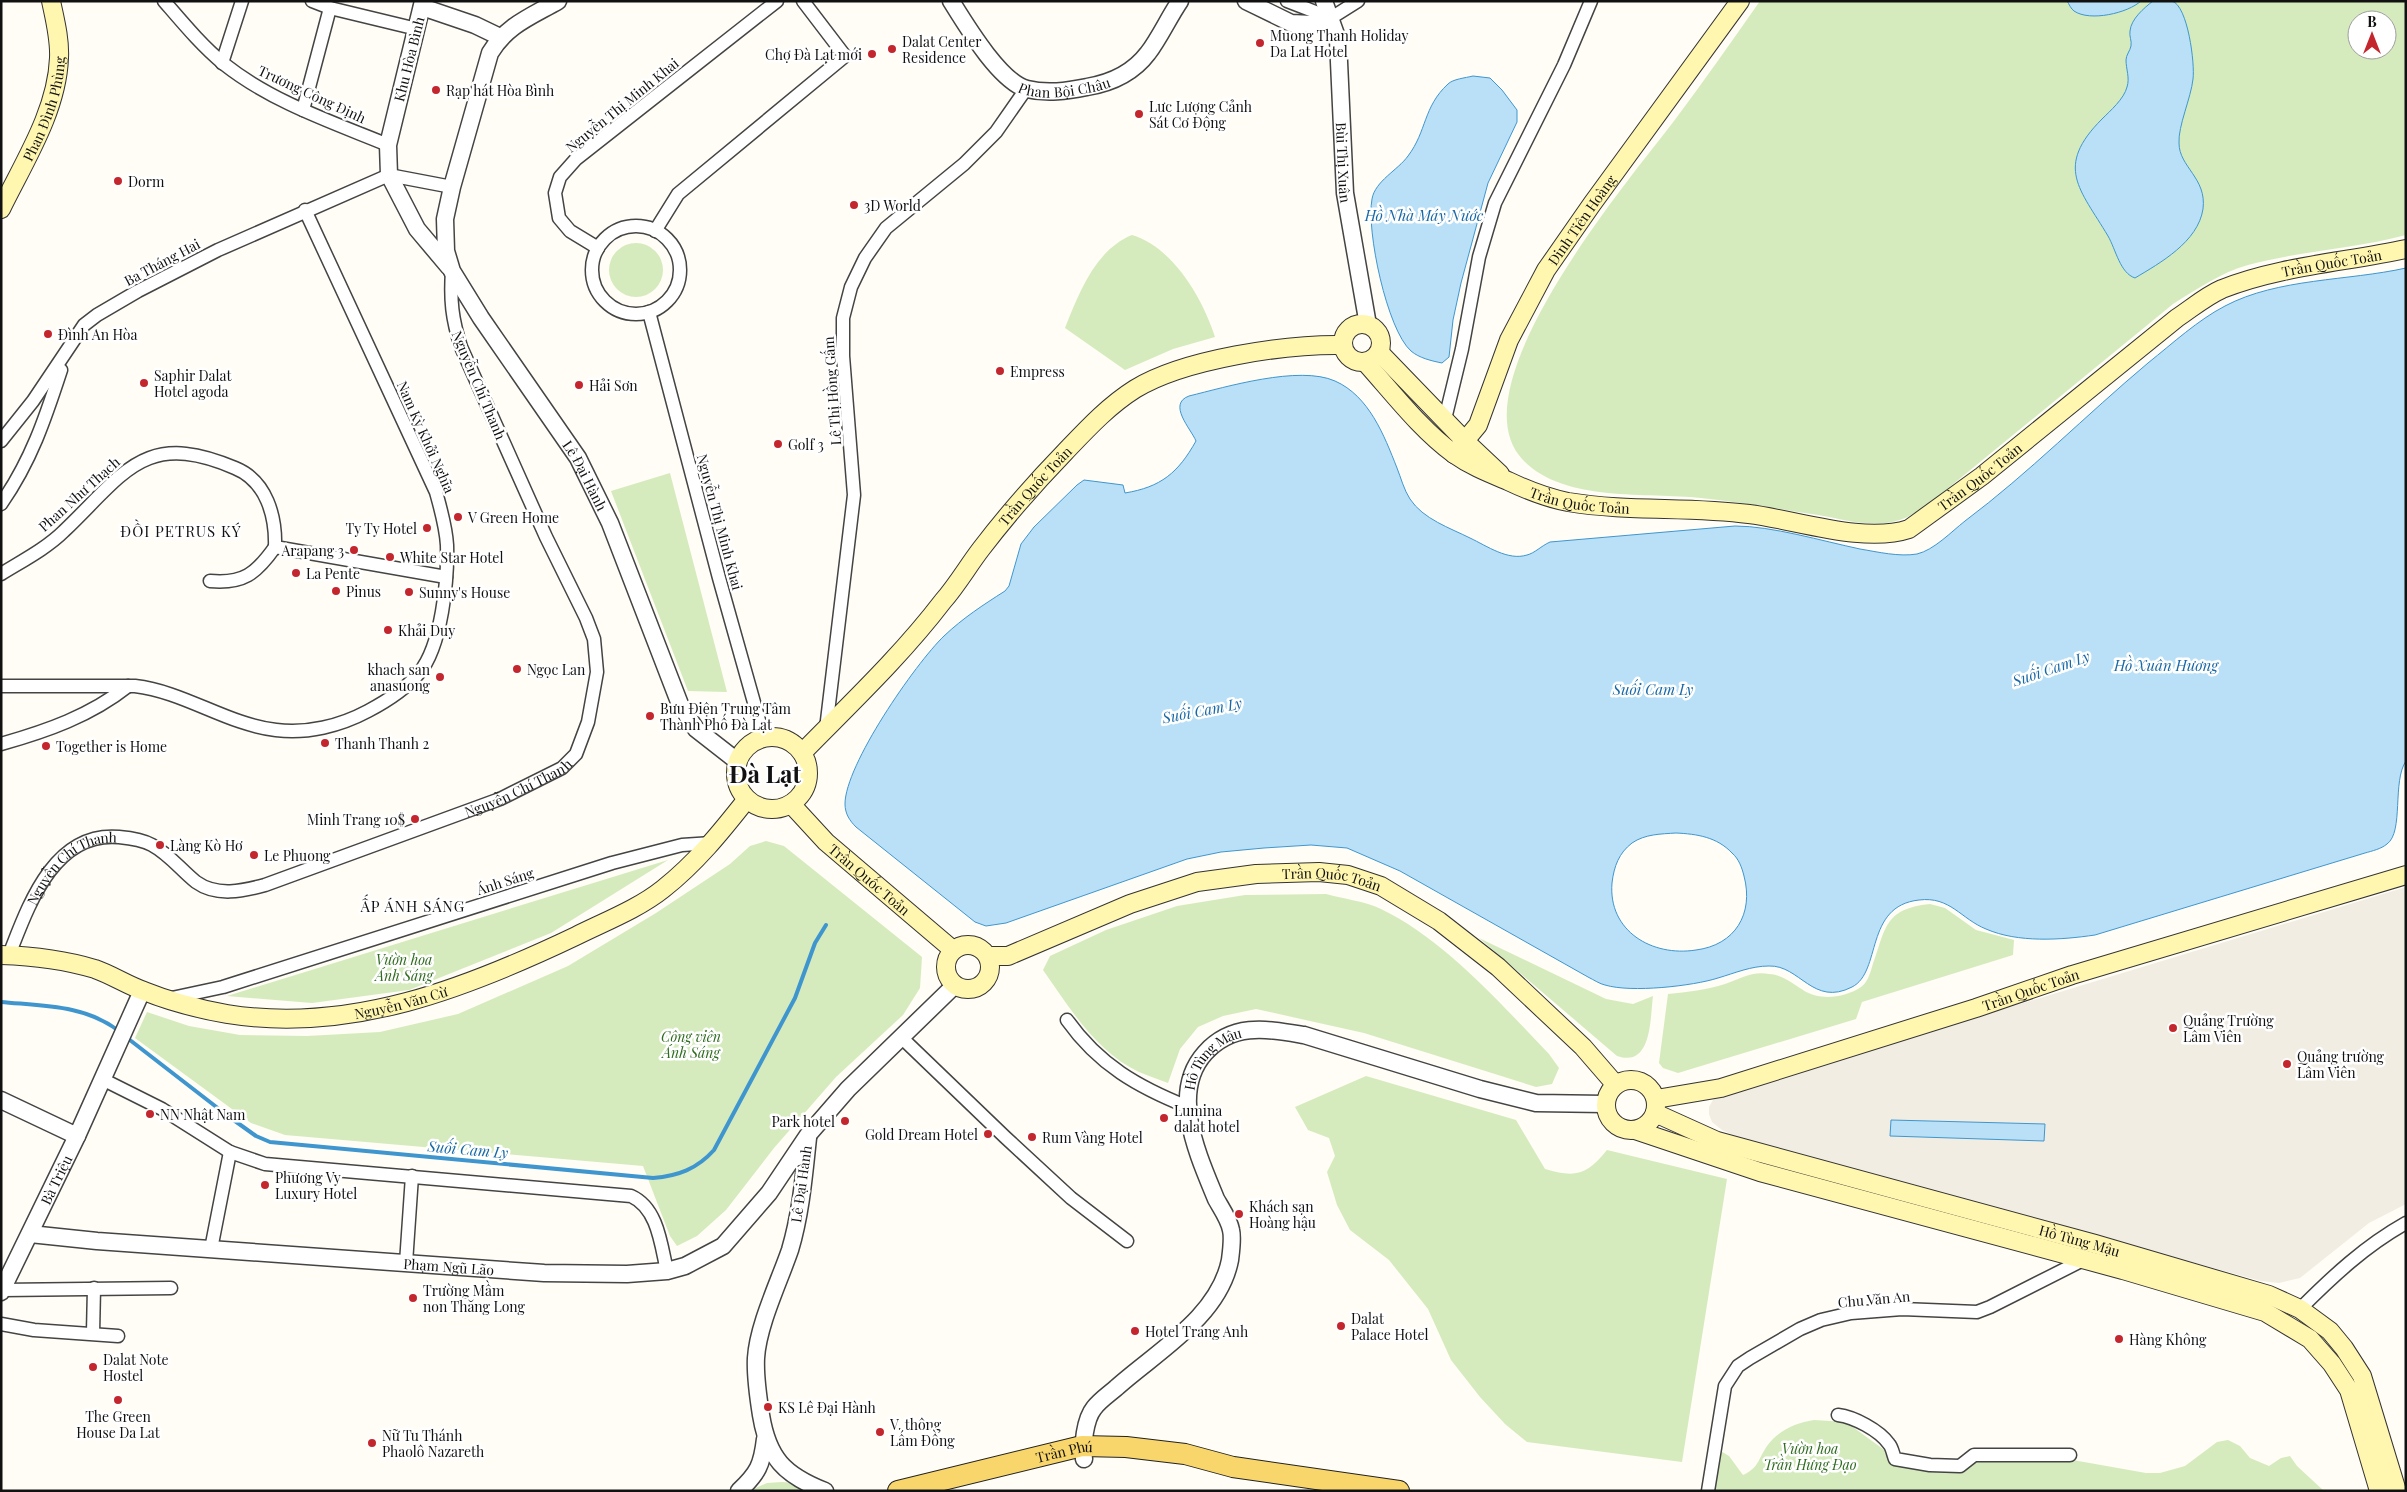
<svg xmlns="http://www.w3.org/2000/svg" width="2407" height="1492" font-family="'Playfair Display',serif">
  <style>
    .green { fill: #d5ebbd; fill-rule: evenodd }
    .plaza { fill: #f1ede2 }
    .water { fill: #b9e0f7; stroke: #3f96cf; fill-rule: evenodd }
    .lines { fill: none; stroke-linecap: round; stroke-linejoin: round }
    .stream { stroke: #3f96cf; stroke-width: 4 }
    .minor-casing { stroke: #444; stroke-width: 15 }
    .tertiary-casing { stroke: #444; stroke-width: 19 }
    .secondary-casing { stroke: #333; stroke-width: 20 }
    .primary-casing { stroke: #222; stroke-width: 22 }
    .minor { stroke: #fff; stroke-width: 12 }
    .tertiary { stroke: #fff; stroke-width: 16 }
    .secondary { stroke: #fff6b0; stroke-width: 18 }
    .primary { stroke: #f9d66b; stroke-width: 20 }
    .poi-dot { fill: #c4262e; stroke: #fff; stroke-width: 2 }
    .labels { text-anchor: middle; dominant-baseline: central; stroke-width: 5; stroke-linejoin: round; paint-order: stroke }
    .poi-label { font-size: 14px; fill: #111; stroke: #fff; text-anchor: start }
    .street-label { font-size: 14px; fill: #111; stroke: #fff }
    .park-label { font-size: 14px; font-style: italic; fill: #2f6b1f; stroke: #fff }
    .water-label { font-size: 15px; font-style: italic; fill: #1768a6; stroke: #fff }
    .neighbourhood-label { font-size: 15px; letter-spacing: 1px; fill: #111; stroke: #fff }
    .town-label { font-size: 24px; font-weight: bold; fill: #111; stroke: #fff }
  </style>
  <rect width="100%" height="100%" fill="#fffdf5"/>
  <!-- green -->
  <path class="green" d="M1760 1H2406V235C2354 249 2299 251 2248 265 2220 273 2197 289 2173 304L1941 494C1927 504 1913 517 1896 521 1871 528 1842 519 1818 515 1779 509 1740 502 1701 498 1647 492 1564 503 1523 460 1453 388 1629 180 1674 121 1704 81 1732 41 1760 1ZM2357 20H2387V50H2357Z
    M1132 235C1173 247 1203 299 1215 337L1173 349 1125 370 1065 328C1079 293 1095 250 1132 235Z
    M609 270a27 27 0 1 1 54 0a27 27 0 1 1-54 0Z
    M670 473 727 692 688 691 611 491Z
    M766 841 784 846 922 957 920 988 903 1015 836 1077 774 1148 726 1210 697 1236 677 1246 670 1236 643 1166 285 1135 251 1123 135 1038 147 1012 189 1026 240 1035 307 1036 380 1032 458 1014 568 966 656 913 730 864 750 846Z
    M668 860 551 933 409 990 312 1003 227 996Z
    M1326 894C1343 899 1365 901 1381 909 1445 940 1500 1003 1549 1054L1559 1068 1552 1084 1536 1087 1364 1033 1256 1009 1223 1016 1198 1027 1180 1049 1168 1083C1158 1079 1148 1076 1139 1072 1096 1052 1069 1007 1043 970L1050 956 1106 930 1177 906 1245 895Z
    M1930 904 1945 908 1976 930 2014 940 2013 955 1862 1002 1856 1019 1678 1073 1663 1068 1659 1063 1668 994C1687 992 1707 990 1725 984 1740 979 1752 971 1769 974 1783 975 1792 983 1803 990 1819 1001 1845 998 1861 987 1867 983 1870 974 1872 967 1886 929 1883 909 1930 904Z
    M1479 938 1606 999 1633 1004 1653 996C1650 1019 1652 1068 1617 1056Z
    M1366 1076 1516 1120 1545 1169C1576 1178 1587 1175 1607 1150L1727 1179 1682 1462 1527 1442 1505 1424 1480 1397 1451 1360 1428 1309 1389 1260 1350 1230 1337 1205 1327 1172 1335 1156 1329 1138 1308 1130 1295 1107Z
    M1814 1420 1846 1422 1883 1449 1903 1467 1952 1471 1975 1459H2067L2146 1473H2160L2185 1466 2217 1442 2228 1440 2240 1446 2250 1458 2269 1466 2281 1458 2290 1456 2297 1466 2324 1491H1712L1719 1450 1729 1456 1743 1475C1759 1468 1758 1459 1767 1446 1779 1430 1795 1423 1814 1420Z
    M782 1482 795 1483 807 1491H749L767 1483Z"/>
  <!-- plaza -->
  <path class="plaza" d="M2406 887V1204L2369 1223 2300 1278 2279 1283 2261 1281 1741 1139 1722 1130 1712 1122 1709 1114V1107L1713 1100 1720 1095Z"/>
  <!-- water -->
  <path class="water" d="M2067 1H2141C2128 13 2090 22 2074 11 2071 9 2069 4 2067 1Z
    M2153 1C2158 1 2166 0 2172 1 2188 6 2195 64 2193 79 2191 98 2178 126 2179 143 2179 167 2207 178 2203 209 2198 242 2160 263 2135 278 2120 273 2116 250 2108 236 2080 189 2054 167 2102 119 2110 111 2124 99 2127 87 2130 78 2126 69 2126 60 2126 55 2130 51 2131 46 2132 41 2129 36 2130 31 2131 19 2144 8 2153 1Z
    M1473 76 1490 78 1502 90 1517 110V122L1488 183 1461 283 1453 320 1449 357 1442 363C1432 361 1419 358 1411 351 1387 330 1366 230 1372 199 1375 181 1398 170 1408 156 1427 131 1423 107 1448 84 1453 79 1465 78 1473 76Z
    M2406 268V761C2392 781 2404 832 2387 844 2381 849 2372 851 2365 853L2095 935C2061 940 2018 943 1986 929 1961 919 1950 896 1919 900 1864 906 1882 972 1852 987 1813 1007 1800 965 1769 966 1751 966 1735 973 1718 978 1693 986 1631 993 1605 985 1600 984 1594 980 1588 977L1400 871 1347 848 1311 845 1264 848 1221 852 1187 859 1006 923 986 926 975 922 856 827C850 821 845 814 845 804 845 765 915 664 944 636 963 618 983 605 1005 591L1009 586 1021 544 1034 527 1077 485 1084 480 1123 485 1125 493C1161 487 1178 473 1196 441 1191 429 1167 404 1189 396 1226 387 1299 365 1335 381 1369 396 1384 435 1397 468 1401 478 1404 490 1410 499 1423 519 1450 528 1470 538 1487 546 1508 561 1527 555 1535 553 1541 546 1550 542L1735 526C1772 526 1822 541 1860 549 1878 552 1899 557 1917 554 1934 550 1951 532 1965 521 2029 473 2086 415 2148 363 2173 343 2198 320 2225 306 2278 278 2348 281 2406 268ZM1676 833C1697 834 1717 837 1732 853 1739 859 1742 868 1744 876 1754 914 1735 945 1696 950 1652 957 1608 931 1612 883 1614 866 1619 853 1632 843 1645 834 1661 834 1676 833Z
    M1891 1120 2045 1124 2044 1141 1890 1136Z"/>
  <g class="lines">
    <!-- stream -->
    <path class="stream" d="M1 1002C43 1006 85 1005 119 1031
      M126 1037 228 1116 256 1136 270 1142 653 1178C678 1176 697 1169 714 1150L795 998 815 943 826 925"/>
    <!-- minor casing -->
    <g class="minor-casing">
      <g id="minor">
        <path d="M164 1C183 23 202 46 224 64 272 102 332 122 388 145"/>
        <path d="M312 1 330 8 417 29"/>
        <path d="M1287 1 1331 18 1358 1"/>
        <path d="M222 63 242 1"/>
        <path d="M303 110 330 8"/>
        <circle cx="636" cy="270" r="44"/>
        <path d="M655 231 678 194 845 56 803 1"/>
        <path d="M598 248 570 231 559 218 555 193 560 177 576 159 777 1"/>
        <path d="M649 312 719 578 764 738"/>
        <path d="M1445 419 1462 349 1479 257 1495 203 1564 65 1591 1"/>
        <path d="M1 441 33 401 84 325 97 315 138 291 218 250 389 175 452 187"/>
        <path d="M1 504C31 461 45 419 61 370"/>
        <path d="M1 574C22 561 47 548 64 531 124 474 144 429 235 468 267 481 276 517 275 547L446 577"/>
        <path d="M210 581C243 584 256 574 275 547"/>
        <path d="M1 686H135C185 692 226 724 276 730 307 734 340 726 368 711 385 702 406 689 419 673 442 646 448 579 447 545 446 527 441 510 436 492L305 210"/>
        <path d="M826 729 854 495 843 356V318L851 287 865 258 886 228 964 164 996 132 1026 89"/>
        <path d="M1 744C47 731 90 716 128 686"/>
        <path id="s1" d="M9 955C28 907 53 831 119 837 130 838 143 840 152 845 169 854 181 870 196 882 217 897 243 891 265 885L500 799 562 768 576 754 588 722 597 672 594 639 586 618 546 537 461 347C452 319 450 300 452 271"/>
        <path d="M167 999 223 987 612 863 682 845 712 843"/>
        <path d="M1067 1020C1099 1065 1138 1087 1188 1107"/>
        <path d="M902 1038 1005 1137 1071 1198 1127 1241"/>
        <path d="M102 1079 162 1109 230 1152 265 1164 631 1196C658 1208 661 1245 667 1271"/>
        <path d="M211 1249 230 1152"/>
        <path d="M406 1263 412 1176"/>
        <path d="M2 1290 171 1288"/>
        <path d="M2300 1309C2333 1276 2365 1246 2406 1223"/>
        <path d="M1 1324 34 1330 118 1336"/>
        <path d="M93 1333 94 1288"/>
        <path d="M1838 1415C1854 1417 1879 1430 1889 1444 1892 1447 1893 1454 1895 1459L1930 1465 1960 1466 1974 1455H2070"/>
        <path d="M1708 1491 1725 1386 1738 1366 1750 1358 1800 1329 1821 1320 1851 1313 1902 1309 1977 1312 1990 1307 2083 1260"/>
      </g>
    </g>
    <!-- tertiary casing -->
    <g class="tertiary-casing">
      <g id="tertiary">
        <path d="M423 1 388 145 389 175 417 229 449 267"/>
        <path id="s2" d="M558 1C530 17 507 25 490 53L452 187 445 219 446 251 452 271 481 318 578 458 610 523 681 707 696 729 737 761"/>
        <path id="s3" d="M951 1C966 25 1000 82 1027 89 1047 94 1067 91 1087 87 1111 83 1133 73 1148 53 1159 39 1169 17 1180 1"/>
        <path d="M1246 1 1291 23 1312 24 1331 18"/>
        <path id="s4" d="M1324 1 1338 40 1345 193 1368 325"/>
        <path d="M422 7 475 25 500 37"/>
        <path d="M1 1100 77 1136"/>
        <path d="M808 1138C804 1175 801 1213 790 1250 779 1282 758 1325 756 1358 755 1377 758 1396 761 1415 768 1458 784 1475 825 1491"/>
        <path id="s5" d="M30 1234 97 1241 544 1273 627 1274 667 1271 685 1266 723 1246 769 1193 808 1135 848 1089 955 985"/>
        <path id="s6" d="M1 1292 77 1136 142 991"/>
        <path id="s7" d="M1084 1459C1082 1446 1085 1419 1094 1408 1099 1401 1109 1394 1116 1388 1156 1352 1219 1317 1230 1260 1231 1252 1233 1238 1231 1230 1229 1219 1221 1208 1216 1199 1198 1155 1169 1093 1205 1053 1233 1022 1267 1029 1304 1035L1480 1089 1536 1103 1605 1104"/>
        <path d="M739 1491C758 1473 762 1465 765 1439"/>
      </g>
    </g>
    <!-- secondary casing -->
    <g class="secondary-casing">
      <g id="secondary">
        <path id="s8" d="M1 209C24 162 57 111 59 58 60 39 55 20 51 1"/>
        <circle cx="1362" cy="343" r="19"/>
        <path d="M1379 352 1466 442 1500 474"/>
        <path id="s9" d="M1365 362C1393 393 1420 429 1454 454 1471 466 1489 473 1508 481 1527 490 1547 498 1568 502 1628 512 1689 506 1749 514 1797 520 1864 544 1909 529L1982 476 2177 318C2192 308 2206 296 2222 289 2280 266 2346 262 2406 249"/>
        <path id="s10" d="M1454 454 1478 425 1509 340 1546 270 1592 204 1740 1"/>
        <circle cx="772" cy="773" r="36"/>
        <path id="s11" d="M802 753C850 704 901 656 943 601 957 585 968 566 981 549 1007 515 1035 483 1065 452 1086 430 1108 406 1135 389 1184 359 1286 344 1343 345"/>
        <path id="s12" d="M791 804 826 842 953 950"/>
        <circle cx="968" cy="967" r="22"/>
        <path id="s13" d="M1 955C32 956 65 960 95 969 112 975 127 985 144 991 171 1002 199 1009 227 1014 350 1034 467 988 576 936 604 922 638 909 663 889 696 863 721 832 747 799"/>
        <path id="s14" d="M988 956H1008L1130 904 1197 882 1256 874 1319 872 1348 875 1381 886 1439 921 1498 967 1583 1047 1615 1084"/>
        <circle cx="1631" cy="1105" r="25"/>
        <path id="s15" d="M1656 1099 1721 1088 1976 1008 2072 975 2406 875"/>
        <path id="s16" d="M1655 1113 1717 1141 2095 1244 2269 1295 2300 1309 2330 1331 2344 1348 2362 1376 2397 1491"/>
        <path d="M1635 1130 1760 1172 2123 1270 2265 1312 2310 1339 2332 1364 2349 1390 2379 1491"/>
      </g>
    </g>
    <!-- primary casing -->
    <g class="primary-casing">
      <g id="primary">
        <path id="s17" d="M898 1491 1082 1446 1126 1447 1185 1454 1233 1467 1399 1491"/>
      </g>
    </g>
    <!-- minor -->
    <use href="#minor" class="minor"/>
    <!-- tertiary -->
    <use href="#tertiary" class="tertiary"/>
    <!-- secondary -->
    <use href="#secondary" class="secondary"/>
    <!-- primary -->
    <use href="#primary" class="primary"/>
  </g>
  <!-- markers -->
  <g class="poi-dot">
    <circle cx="1260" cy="43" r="5"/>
    <circle cx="892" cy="49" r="5"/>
    <circle cx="872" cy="54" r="5"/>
    <circle cx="436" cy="90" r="5"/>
    <circle cx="1139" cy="114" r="5"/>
    <circle cx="118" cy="181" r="5"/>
    <circle cx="854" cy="205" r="5"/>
    <circle cx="48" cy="334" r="5"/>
    <circle cx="1000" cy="371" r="5"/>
    <circle cx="144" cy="383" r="5"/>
    <circle cx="579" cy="385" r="5"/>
    <circle cx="778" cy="444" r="5"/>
    <circle cx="458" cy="517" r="5"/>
    <circle cx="427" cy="528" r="5"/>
    <circle cx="354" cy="550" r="5"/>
    <circle cx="390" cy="557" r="5"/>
    <circle cx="296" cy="573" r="5"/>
    <circle cx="336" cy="591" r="5"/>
    <circle cx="409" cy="592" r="5"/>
    <circle cx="388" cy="630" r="5"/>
    <circle cx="517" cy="669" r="5"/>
    <circle cx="440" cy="677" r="5"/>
    <circle cx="650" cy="716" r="5"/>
    <circle cx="325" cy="743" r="5"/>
    <circle cx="46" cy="746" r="5"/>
    <circle cx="415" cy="819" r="5"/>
    <circle cx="160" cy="845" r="5"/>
    <circle cx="254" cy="855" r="5"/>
    <circle cx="2173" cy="1028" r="5"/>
    <circle cx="2287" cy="1064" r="5"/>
    <circle cx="150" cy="1114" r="5"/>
    <circle cx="1164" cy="1118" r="5"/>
    <circle cx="845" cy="1121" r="5"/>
    <circle cx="988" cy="1134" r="5"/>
    <circle cx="1032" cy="1137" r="5"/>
    <circle cx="265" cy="1185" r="5"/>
    <circle cx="1239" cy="1214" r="5"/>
    <circle cx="413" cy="1298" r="5"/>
    <circle cx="1341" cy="1326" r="5"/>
    <circle cx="1135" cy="1331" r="5"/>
    <circle cx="2119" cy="1339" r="5"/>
    <circle cx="93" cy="1367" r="5"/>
    <circle cx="118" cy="1400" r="5"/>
    <circle cx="768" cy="1407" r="5"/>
    <circle cx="880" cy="1432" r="5"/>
    <circle cx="372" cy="1443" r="5"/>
  </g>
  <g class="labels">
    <!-- poi labels -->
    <g class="poi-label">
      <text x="1270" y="35">Muong Thanh Holiday<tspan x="1270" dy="16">Da Lat Hotel</tspan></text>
      <text x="902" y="41">Dalat Center<tspan x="902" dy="16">Residence</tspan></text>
      <text x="862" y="54" text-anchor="end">Chợ Đà Lạt mới</text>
      <text x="446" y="90">Rạp hát Hòa Bình</text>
      <text x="1149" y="106">Lực Lượng Cảnh<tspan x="1149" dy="16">Sát Cơ Động</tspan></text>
      <text x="128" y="181">Dorm</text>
      <text x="864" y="205">3D World</text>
      <text x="58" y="334">Đình An Hòa</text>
      <text x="1010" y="371">Empress</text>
      <text x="154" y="375">Saphir Dalat<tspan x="154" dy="16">Hotel agoda</tspan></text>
      <text x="589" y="385">Hải Sơn</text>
      <text x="788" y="444">Golf 3</text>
      <text x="468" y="517">V Green Home</text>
      <text x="417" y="528" text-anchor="end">Ty Ty Hotel</text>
      <text x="344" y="550" text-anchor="end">Arapang 3</text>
      <text x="400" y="557">White Star Hotel</text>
      <text x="306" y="573">La Pente</text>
      <text x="346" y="591">Pinus</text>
      <text x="419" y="592">Sunny's House</text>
      <text x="398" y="630">Khải Duy</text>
      <text x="430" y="669" text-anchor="end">khach san<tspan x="430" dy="16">anasuong</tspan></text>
      <text x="527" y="669">Ngọc Lan</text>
      <text x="660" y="708">Bưu Điện Trung Tâm<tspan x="660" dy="16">Thành Phố Đà Lạt</tspan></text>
      <text x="335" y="743">Thanh Thanh 2</text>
      <text x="56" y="746">Together is Home</text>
      <text x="405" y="819" text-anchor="end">Minh Trang 10$</text>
      <text x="170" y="845">Làng Kò Hơ</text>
      <text x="264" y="855">Le Phuong</text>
      <text x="2183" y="1020">Quảng Trường<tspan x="2183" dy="16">Lâm Viên</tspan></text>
      <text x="2297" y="1056">Quảng trường<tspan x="2297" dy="16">Lâm Viên</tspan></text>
      <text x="1174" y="1110">Lumina<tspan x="1174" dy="16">dalat hotel</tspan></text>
      <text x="160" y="1114">NN Nhật Nam</text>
      <text x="835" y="1121" text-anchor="end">Park hotel</text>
      <text x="978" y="1134" text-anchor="end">Gold Dream Hotel</text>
      <text x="1042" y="1137">Rum Vàng Hotel</text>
      <text x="275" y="1177">Phương Vy<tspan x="275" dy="16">Luxury Hotel</tspan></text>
      <text x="1249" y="1206">Khách sạn<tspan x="1249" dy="16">Hoàng hậu</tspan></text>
      <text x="423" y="1290">Trường Mầm<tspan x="423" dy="16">non Thăng Long</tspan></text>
      <text x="1351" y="1318">Dalat<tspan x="1351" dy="16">Palace Hotel</tspan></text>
      <text x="1145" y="1331">Hotel Trang Anh</text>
      <text x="2129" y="1339">Hàng Không</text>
      <text x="103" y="1359">Dalat Note<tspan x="103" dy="16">Hostel</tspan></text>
      <text x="778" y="1407">KS Lê Đại Hành</text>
      <text x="118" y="1416" text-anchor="middle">The Green<tspan x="118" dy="16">House Da Lat</tspan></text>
      <text x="890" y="1424">V. thông<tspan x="890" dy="16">Lấm Đồng</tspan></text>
      <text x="382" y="1435">Nữ Tu Thánh<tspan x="382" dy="16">Phaolô Nazareth</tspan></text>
    </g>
    <!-- street labels -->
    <g class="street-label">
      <text transform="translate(409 59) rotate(-76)">Khu Hòa Bình</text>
      <text stroke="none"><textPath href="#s3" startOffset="156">Phan Bội Châu</textPath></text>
      <text transform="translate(312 94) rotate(25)">Trương Công Định</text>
      <text transform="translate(622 105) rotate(-39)">Nguyễn Thị Minh Khai</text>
      <text stroke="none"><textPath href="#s8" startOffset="110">Phan Đình Phùng</textPath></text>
      <text stroke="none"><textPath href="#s4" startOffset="164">Bùi Thị Xuân</textPath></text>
      <text stroke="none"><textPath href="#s10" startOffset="269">Đinh Tiên Hoàng</textPath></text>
      <text transform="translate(162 262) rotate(-28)">Ba Tháng Hai</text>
      <text stroke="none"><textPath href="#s9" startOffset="1104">Trần Quốc Toản</textPath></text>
      <text transform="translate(479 385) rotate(67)">Nguyễn Chí Thanh</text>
      <text transform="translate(832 391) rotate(-94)">Lê Thị Hồng Gấm</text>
      <text transform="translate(426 437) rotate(66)">Nam Kỳ Khởi Nghĩa</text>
      <text stroke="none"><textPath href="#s2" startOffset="556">Lê Đại Hành</textPath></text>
      <text stroke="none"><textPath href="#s9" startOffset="684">Trần Quốc Toản</textPath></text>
      <text stroke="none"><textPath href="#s11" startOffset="355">Trần Quốc Toản</textPath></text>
      <text transform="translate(79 494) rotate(-42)">Phan Như Thạch</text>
      <text stroke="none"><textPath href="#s9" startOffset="264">Trần Quốc Toản</textPath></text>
      <text transform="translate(720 522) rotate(75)">Nguyễn Thị Minh Khai</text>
      <text stroke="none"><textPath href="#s1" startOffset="609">Nguyễn Chí Thanh</textPath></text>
      <text stroke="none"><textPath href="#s1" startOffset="114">Nguyễn Chí Thanh</textPath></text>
      <text stroke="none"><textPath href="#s12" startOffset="109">Trần Quốc Toản</textPath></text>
      <text transform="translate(505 881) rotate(-18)">Ánh Sáng</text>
      <text stroke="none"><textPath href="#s14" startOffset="359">Trần Quốc Toản</textPath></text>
      <text stroke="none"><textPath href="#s15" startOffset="391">Trần Quốc Toản</textPath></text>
      <text stroke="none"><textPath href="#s13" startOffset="411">Nguyễn Văn Cừ</textPath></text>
      <text stroke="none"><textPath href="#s7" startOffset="478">Hồ Tùng Mậu</textPath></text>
      <text stroke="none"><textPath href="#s6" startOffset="125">Bà Triệu</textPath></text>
      <text transform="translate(801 1184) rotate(-82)">Lê Đại Hành</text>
      <text stroke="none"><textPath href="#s16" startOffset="444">Hồ Tùng Mậu</textPath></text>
      <text stroke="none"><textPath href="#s5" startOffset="420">Phạm Ngũ Lão</textPath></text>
      <text transform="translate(1874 1299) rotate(-5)">Chu Văn An</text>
      <text stroke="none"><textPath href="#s17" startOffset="171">Trần Phú</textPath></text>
    </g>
    <!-- park labels -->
    <g class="park-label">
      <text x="404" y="959">Vườn hoa<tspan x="404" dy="16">Ánh Sáng</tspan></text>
      <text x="691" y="1036">Công viên<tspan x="691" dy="16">Ánh Sáng</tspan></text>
      <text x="1810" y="1448">Vườn hoa<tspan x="1810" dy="16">Trần Hưng Đạo</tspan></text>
    </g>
    <!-- water labels -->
    <g class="water-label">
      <text x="1424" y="215">Hồ Nhà Máy Nước</text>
      <text x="2166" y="665">Hồ Xuân Hương</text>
      <text transform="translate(2051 668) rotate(-19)">Suối Cam Ly</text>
      <text x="1653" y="689">Suối Cam Ly</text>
      <text transform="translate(1202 710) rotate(-11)">Suối Cam Ly</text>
      <text transform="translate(468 1149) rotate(5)">Suối Cam Ly</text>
    </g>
    <!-- neighbourhood labels -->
    <g class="neighbourhood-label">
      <text x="181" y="531">ĐỒI PETRUS KÝ</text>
      <text x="413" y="906">ẤP ÁNH SÁNG</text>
    </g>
    <!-- town labels -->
    <g class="town-label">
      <text x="765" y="773">Đà Lạt</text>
    </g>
  </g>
  <!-- border -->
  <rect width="2407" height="1492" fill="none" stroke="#111111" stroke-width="5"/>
  <!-- north arrow -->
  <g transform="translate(2372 35)"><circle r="24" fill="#ffffff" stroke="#a0a0a0"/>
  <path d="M0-4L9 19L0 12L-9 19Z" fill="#c4262e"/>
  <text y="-8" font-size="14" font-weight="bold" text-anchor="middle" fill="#111111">B</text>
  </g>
</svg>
